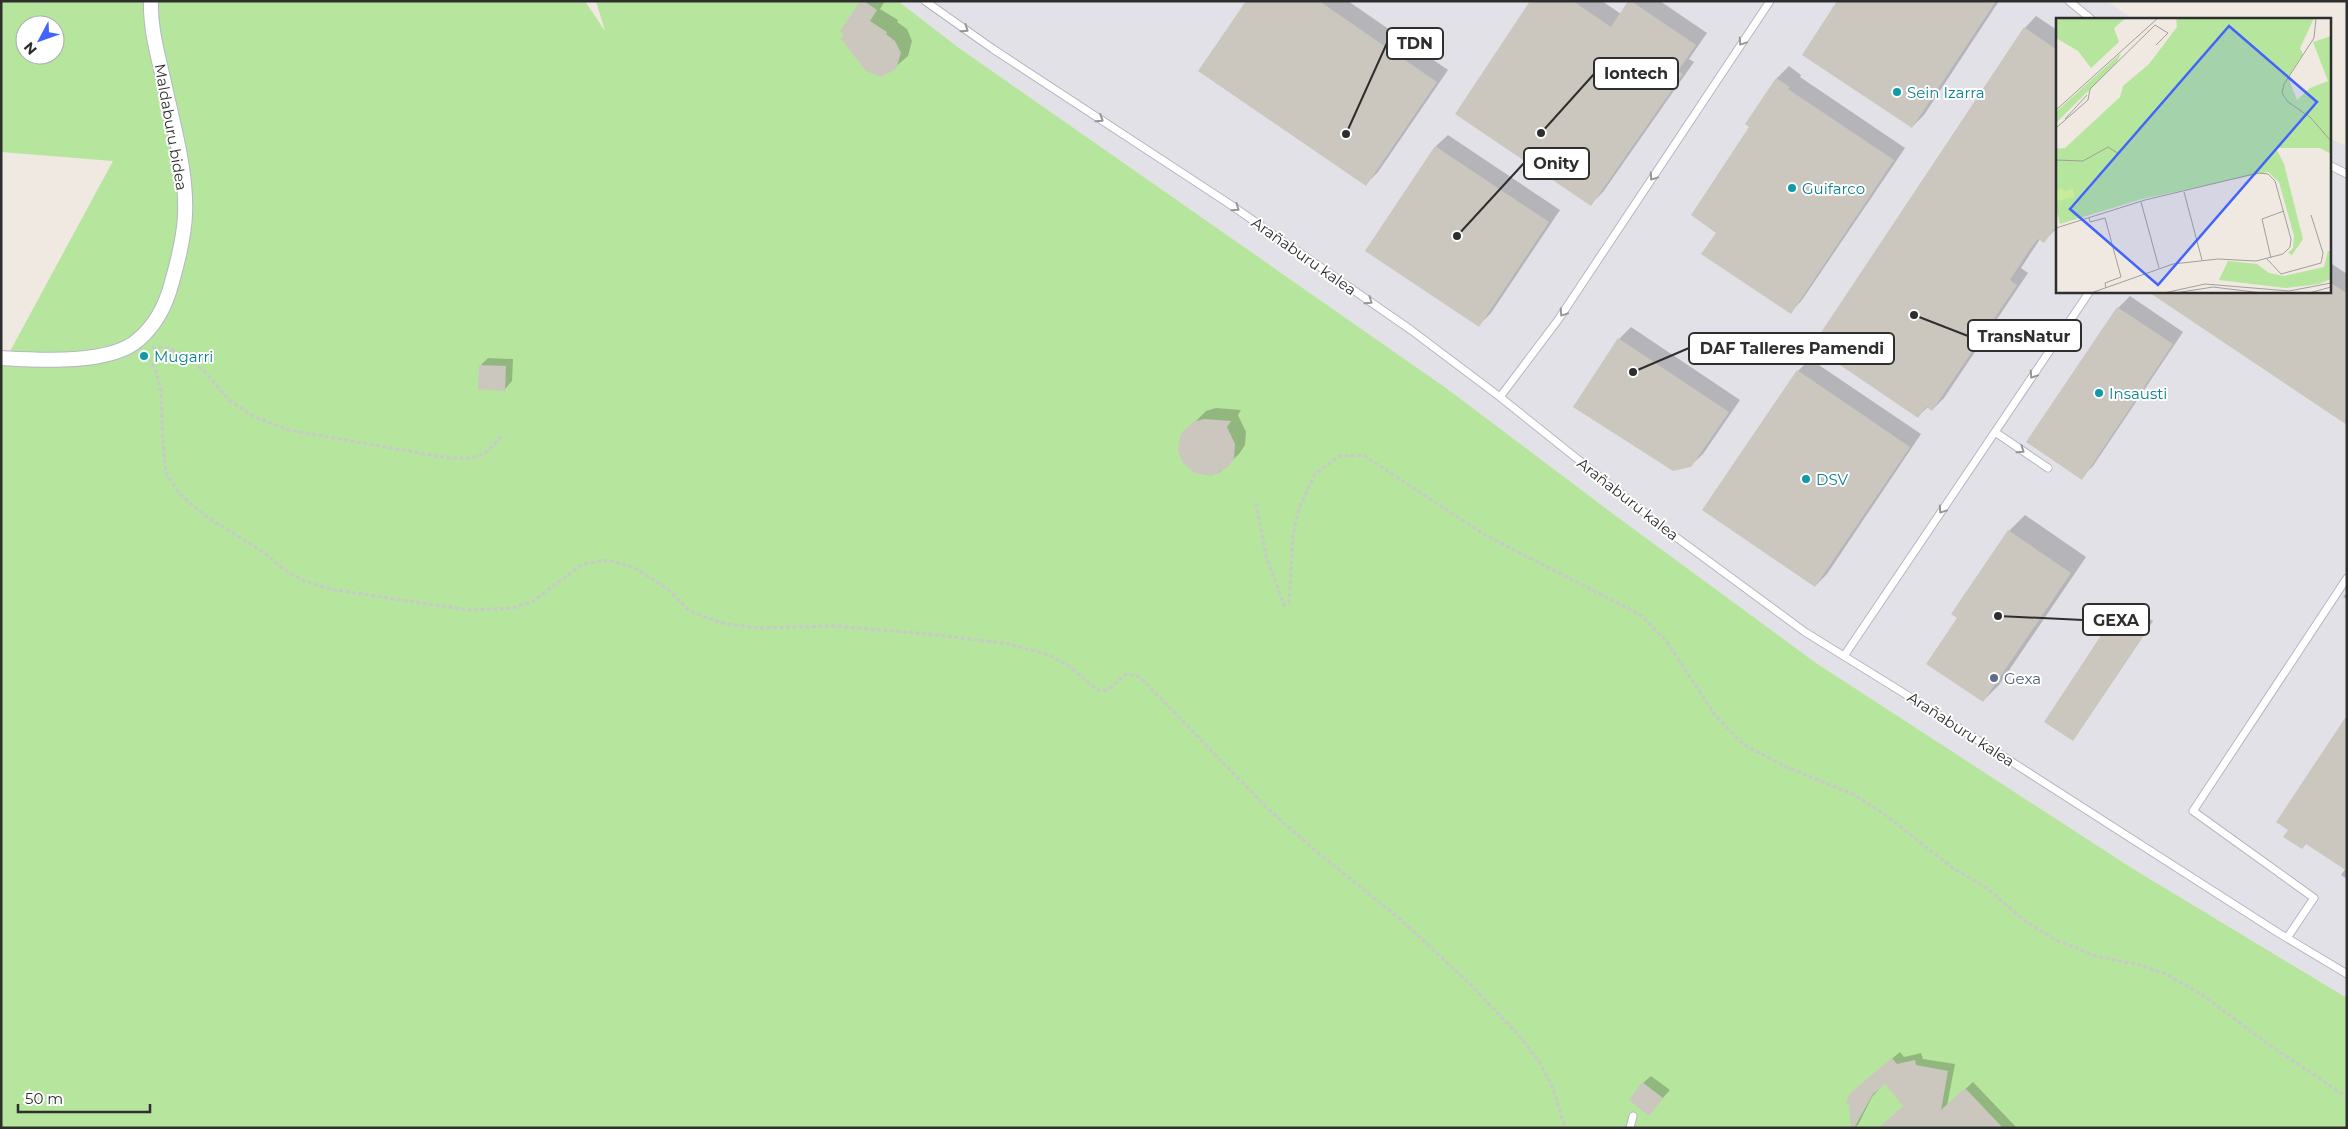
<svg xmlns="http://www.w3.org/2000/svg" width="2348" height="1129" font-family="Montserrat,sans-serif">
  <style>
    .industrial { fill: #e3e1e8 }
    .green { fill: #b6e59e; fill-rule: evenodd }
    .shadow { fill: #0003 }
    .building { fill: #cbc7bf }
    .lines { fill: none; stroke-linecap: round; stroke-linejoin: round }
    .service-casing { stroke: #b4b7c1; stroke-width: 9 }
    .minor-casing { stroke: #b4b7c1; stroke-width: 16 }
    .path { stroke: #c9c9c9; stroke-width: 3; stroke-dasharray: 4 2.5; stroke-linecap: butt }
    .service { stroke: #fff; stroke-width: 7 }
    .minor { stroke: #fff; stroke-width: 14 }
    .oneway { stroke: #969696 }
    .culture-dot { fill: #0f9aa8; stroke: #fff; stroke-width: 2 }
    .service-dot { fill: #5c6f8a; stroke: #fff; stroke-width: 2 }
    .labels { text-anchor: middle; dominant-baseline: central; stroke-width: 4; stroke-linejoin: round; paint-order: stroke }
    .culture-label { font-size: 15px; fill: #0d838f; stroke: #fff; text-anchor: start }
    .street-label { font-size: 15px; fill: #2e2e2e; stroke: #fff }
    .service-label { font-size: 15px; fill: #4e5e75; stroke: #fff; text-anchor: start }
    .inset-road { fill: none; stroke: #a29e99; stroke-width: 1 }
    .view { fill: #4264fb; fill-opacity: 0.15; stroke: #4264fb; stroke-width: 2.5 }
    .inset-edge { fill: none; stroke: #2e2e2e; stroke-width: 2.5 }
    .leader { fill: none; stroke: #2e2e2e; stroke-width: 2 }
    .callout-dot { fill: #2e2e2e; stroke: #fff; stroke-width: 2 }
    .callout { fill: #fff; stroke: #2e2e2e; stroke-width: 2 }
    .callout-label { font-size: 16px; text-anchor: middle; font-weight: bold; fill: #2e2e2e }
  </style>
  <rect width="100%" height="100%" fill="#efe9e1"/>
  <!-- industrial -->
  <path class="industrial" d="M898 1H2107L2133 19H2057V291H2329V138L2347 146V998L2130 867 1816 663 1616 516 1446 388 959 48Z"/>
  <!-- green -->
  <path class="green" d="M1 1H585L605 31 596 1H898L959 48 1446 388 1616 516 1816 663 2130 867 2347 998V1128H1V368L113 161 1 152ZM25 25H55V55H25Z"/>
  <!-- shadow -->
  <path class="shadow" d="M862 1H885L880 9 898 20 897 22 907 29 912 41 908 56 888 73Z
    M1248 1H1348L1448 70 1378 172 1366 184Z
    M1532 1H1602L1621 14 1629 1H1660L1707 33 1689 59 1694 62 1603 192 1591 204Z
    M1839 1H1999L1924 115 1912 127Z
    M2036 16 2057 30V228L2044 241 2040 239 2021 268 2028 273 1944 398 1932 410 1928 407 1918 416 2025 28Z
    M1789 66 1801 75 1800 77 1905 148 1802 300 1791 312 1718 232 1751 127 1746 124 1777 78Z
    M1448 135 1560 210 1491 313 1479 325 1436 146Z
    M2329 262 2347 274V423L2329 291Z
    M2130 296 2183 332 2093 466 2081 478 2118 308Z
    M1631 327 1740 400 1703 454 1690 466 1575 406 1619 339Z
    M488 358 513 359 512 381 505 389 480 366Z
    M1810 359 1921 434 1827 574 1815 586 1704 510 1798 371Z
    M1216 408 1241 410 1238 415 1246 432 1245 445 1239 454 1220 472 1212 475 1194 423 1206 411Z
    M2025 515 2086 557 1999 685 1983 701 1959 618 2009 531Z
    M2347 592V599L2343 597Z
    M2126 603 2153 621 2076 736 2122 606Z
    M2347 718V879L2341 875 2346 868 2307 843 2302 848 2290 829Z
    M1900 1052 1904 1057 1921 1053 1923 1059 1955 1064 1947 1106 1973 1082 2017 1128H1892L1904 1105 1885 1082 1872 1097 1858 1125 1852 1128 1858 1087Z
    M1651 1076 1670 1090 1649 1114 1643 1083Z"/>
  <!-- building -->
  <path class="building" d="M860 1H864L877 10 870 21 887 32 886 34 895 41 901 53 896 69 881 77 866 71 841 39 844 34 840 31Z
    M1246 1H1319L1437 82 1366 186 1198 71Z
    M1530 1H1573L1611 27 1628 1H1631L1696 45 1678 71 1683 74 1591 206 1455 114Z
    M1837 1H1996L1912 128 1802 55Z
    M2024 27 2057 50V225L2044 243 2038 239 2030 249 2010 280 2017 285 1932 411 1926 407 1918 418 1812 346Z
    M1776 78 1790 87 1788 89 1894 160 1791 314 1701 254 1716 233 1691 215 1749 127 1745 124Z
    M1435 146 1549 222 1479 327 1365 251Z
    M2329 282 2347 293V425L2147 291H2329Z
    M2117 307 2173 344 2082 480 2026 442Z
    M1618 338 1729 412 1691 467 1673 471 1573 407Z
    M479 365 506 366 505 391 478 389Z
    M1797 370 1910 447 1815 587 1702 510Z
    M1204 419 1231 421 1227 427 1235 444 1234 458 1228 467 1212 476 1194 473 1182 462 1178 451 1180 436 1184 430 1193 422Z
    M2008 530 2071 573 1983 702 1926 664 1957 618 1951 614Z
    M2121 605 2151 625 2073 741 2044 722Z
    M2347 715V871L2306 844 2302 849 2283 837 2288 830 2276 822Z
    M1892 1058 1897 1064 1915 1060 1916 1065 1948 1071 1941 1110 1965 1088 2003 1128H1878L1903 1106 1885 1084 1873 1094 1854 1128H1851L1849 1105 1846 1103 1850 1093Z
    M1642 1082 1663 1098 1649 1116 1629 1100Z"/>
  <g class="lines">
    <!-- service casing -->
    <g class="service-casing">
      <path id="service" d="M925 1 993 49 1228 203 1411 330 1500 397 1665 529 1805 632 1931 710 2277 932 2347 974
        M2069 1 2091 19
        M2329 165 2347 174
        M1500 397 1558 320 1770 1
        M1995 432 2048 468
        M1844 656 2090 291
        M2287 938 2314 898 2193 811 2347 578
        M1630 1128 1633 1116"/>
    </g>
    <!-- minor casing -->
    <g class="minor-casing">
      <path id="minor" d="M1 358C37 360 110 365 138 340 156 325 166 305 172 282 178 261 184 237 185 215 187 173 174 128 165 87 159 59 150 30 151 1"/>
    </g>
    <!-- path -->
    <path class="path" d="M152 348 164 347 185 355 205 372 229 400 253 416 288 430 448 458C475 459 483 459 501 436
      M144 353 155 369 161 390 163 443 166 473 179 493 204 515 263 552 285 570 302 580 329 589 469 610 514 608 533 601 583 564 608 560 635 568 666 588 690 611 721 623 759 628 833 626 929 634 1009 644 1049 655 1069 666 1097 690H1108L1126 674 1140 677 1267 808 1316 851 1400 919 1470 984 1522 1039 1540 1063 1554 1091 1565 1128
      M1256 503 1266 556 1284 605 1289 602 1293 535 1299 508 1315 474 1339 456 1363 455 1485 535 1641 615 1667 642 1715 715 1743 744 1784 766 1853 794 1884 814 1953 868 1987 888 2025 921 2056 940 2096 956 2136 964 2166 974 2204 996 2268 1044 2347 1097"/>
    <!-- service -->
    <use href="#service" class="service"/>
    <!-- minor -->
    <use href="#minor" class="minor"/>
  </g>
  <!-- one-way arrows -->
  <defs><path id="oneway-chevron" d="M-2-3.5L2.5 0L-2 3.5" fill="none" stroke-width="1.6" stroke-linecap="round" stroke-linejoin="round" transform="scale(1.25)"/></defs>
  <g class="oneway">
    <use href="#oneway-chevron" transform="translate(965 29) rotate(35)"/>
    <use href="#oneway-chevron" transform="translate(1742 42) rotate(124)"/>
    <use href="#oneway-chevron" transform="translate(1100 119) rotate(33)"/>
    <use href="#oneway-chevron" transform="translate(1653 177) rotate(124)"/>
    <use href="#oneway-chevron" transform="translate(1236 208) rotate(35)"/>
    <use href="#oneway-chevron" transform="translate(1369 301) rotate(35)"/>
    <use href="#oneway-chevron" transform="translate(1563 313) rotate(124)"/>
    <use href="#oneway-chevron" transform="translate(2033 375) rotate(124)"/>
    <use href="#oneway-chevron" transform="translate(2021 450) rotate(34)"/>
    <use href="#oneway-chevron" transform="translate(1942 510) rotate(124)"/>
  </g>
  <!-- markers -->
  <g class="culture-dot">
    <circle cx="1897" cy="92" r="5"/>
    <circle cx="1792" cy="188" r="5"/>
    <circle cx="144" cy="356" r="5"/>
    <circle cx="2099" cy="393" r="5"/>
    <circle cx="1806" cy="479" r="5"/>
  </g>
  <circle class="service-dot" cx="1994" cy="678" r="5"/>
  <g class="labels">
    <!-- culture labels -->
    <g class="culture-label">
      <text x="1907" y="92">Sein Izarra</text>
      <text x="1802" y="188">Guifarco</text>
      <text x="154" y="356">Mugarri</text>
      <text x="2109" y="393">Insausti</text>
      <text x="1816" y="479">DSV</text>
    </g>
    <!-- street labels -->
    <g class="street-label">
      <text transform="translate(171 127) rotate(80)">Maldaburu bidea</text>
      <text transform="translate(1304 256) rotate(35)">Arañaburu kalea</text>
      <text transform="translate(1628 499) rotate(38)">Arañaburu kalea</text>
      <text transform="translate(1961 729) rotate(33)">Arañaburu kalea</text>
    </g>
    <!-- service labels -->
    <g class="service-label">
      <text x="2004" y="678">Gexa</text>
    </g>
  </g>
  <!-- overview -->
  <g transform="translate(2056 18)">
    <rect width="275" height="275" fill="#efe9e1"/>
    <path d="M0 0H70L58 10 63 24 35 50 22 33 0 20ZM120 0H258L244 30 247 36 232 59 241 82 254 70 272 63 257 24 275 18V136L264 130H220L228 146 247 221 236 237 232 235 237 230 238 218 223 164 212 154 86 181 4 206 0 190V131L9 130 64 79 67 68 93 46 121 9ZM65 35 61 44 0 105V94ZM272 233H275V261L263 266 230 270 163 262 172 243 201 246 213 255 228 258 268 249Z" fill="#b6e59e"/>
    <path d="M6 170 8 174 17 170 18 179 1 183 0 173Z" fill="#c9ec9a"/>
    <path class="inset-road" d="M260 0 258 20 228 66 226 75 232 84 254 99 275 123M0 92 102 0M9 101 31 77M0 110 32 82 34 71 99 7 112 15 100 27M0 142 27 143 52 129 63 136M128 174 146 242M85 184 103 250M33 200 34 204 49 200 65 259 49 265 50 270M0 210 89 182 202 155 212 156 219 163 235 221 234 229 227 236 200 243 162 241 117 246 35 275M215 240 206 201 228 193M211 241 225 256 265 245 267 235 255 197M108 275 149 266 233 273 275 265M119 275 157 269 206 275M253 275 275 269"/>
    <path class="view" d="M173 8 261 84 102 267 14 191Z"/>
    <rect width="275" height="275" class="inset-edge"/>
  </g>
  <!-- callouts -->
  <path class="leader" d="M1346 134L1387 43M1541 133L1594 74M1457 236L1524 163M1914 315L1968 336M1633 372L1689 348M1998 616L2083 620"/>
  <g class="callout-dot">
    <circle cx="1346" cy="134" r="5"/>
    <circle cx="1541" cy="133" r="5"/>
    <circle cx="1457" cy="236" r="5"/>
    <circle cx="1914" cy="315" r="5"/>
    <circle cx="1633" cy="372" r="5"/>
    <circle cx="1998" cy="616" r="5"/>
  </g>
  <g class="callout">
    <rect x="1387" y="28" width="56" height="31" rx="5"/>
    <rect x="1594" y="58" width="84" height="31" rx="5"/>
    <rect x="1524" y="148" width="65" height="31" rx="5"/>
    <rect x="1968" y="320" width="113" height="31" rx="5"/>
    <rect x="1689" y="333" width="205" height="31" rx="5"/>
    <rect x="2083" y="604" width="66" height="31" rx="5"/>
  </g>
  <g class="callout-label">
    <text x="1415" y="49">TDN</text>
    <text x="1636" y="79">Iontech</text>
    <text x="1556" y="169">Onity</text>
    <text x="2024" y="342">TransNatur</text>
    <text x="1792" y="354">DAF Talleres Pamendi</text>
    <text x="2116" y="626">GEXA</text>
  </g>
  <!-- border -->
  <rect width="2348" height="1129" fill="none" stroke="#2e2e2e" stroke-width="5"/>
  <!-- north arrow -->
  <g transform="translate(40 40) rotate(229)"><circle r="24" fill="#ffffff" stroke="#ababab"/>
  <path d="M0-4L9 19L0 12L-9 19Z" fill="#4264fb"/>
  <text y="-8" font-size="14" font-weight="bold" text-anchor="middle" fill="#2e2e2e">N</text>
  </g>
  <!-- scale -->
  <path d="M18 1104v8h132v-8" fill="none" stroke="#2e2e2e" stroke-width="2.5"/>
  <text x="25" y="1104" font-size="15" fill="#2e2e2e" stroke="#ffffff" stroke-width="4" paint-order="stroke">50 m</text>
</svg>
